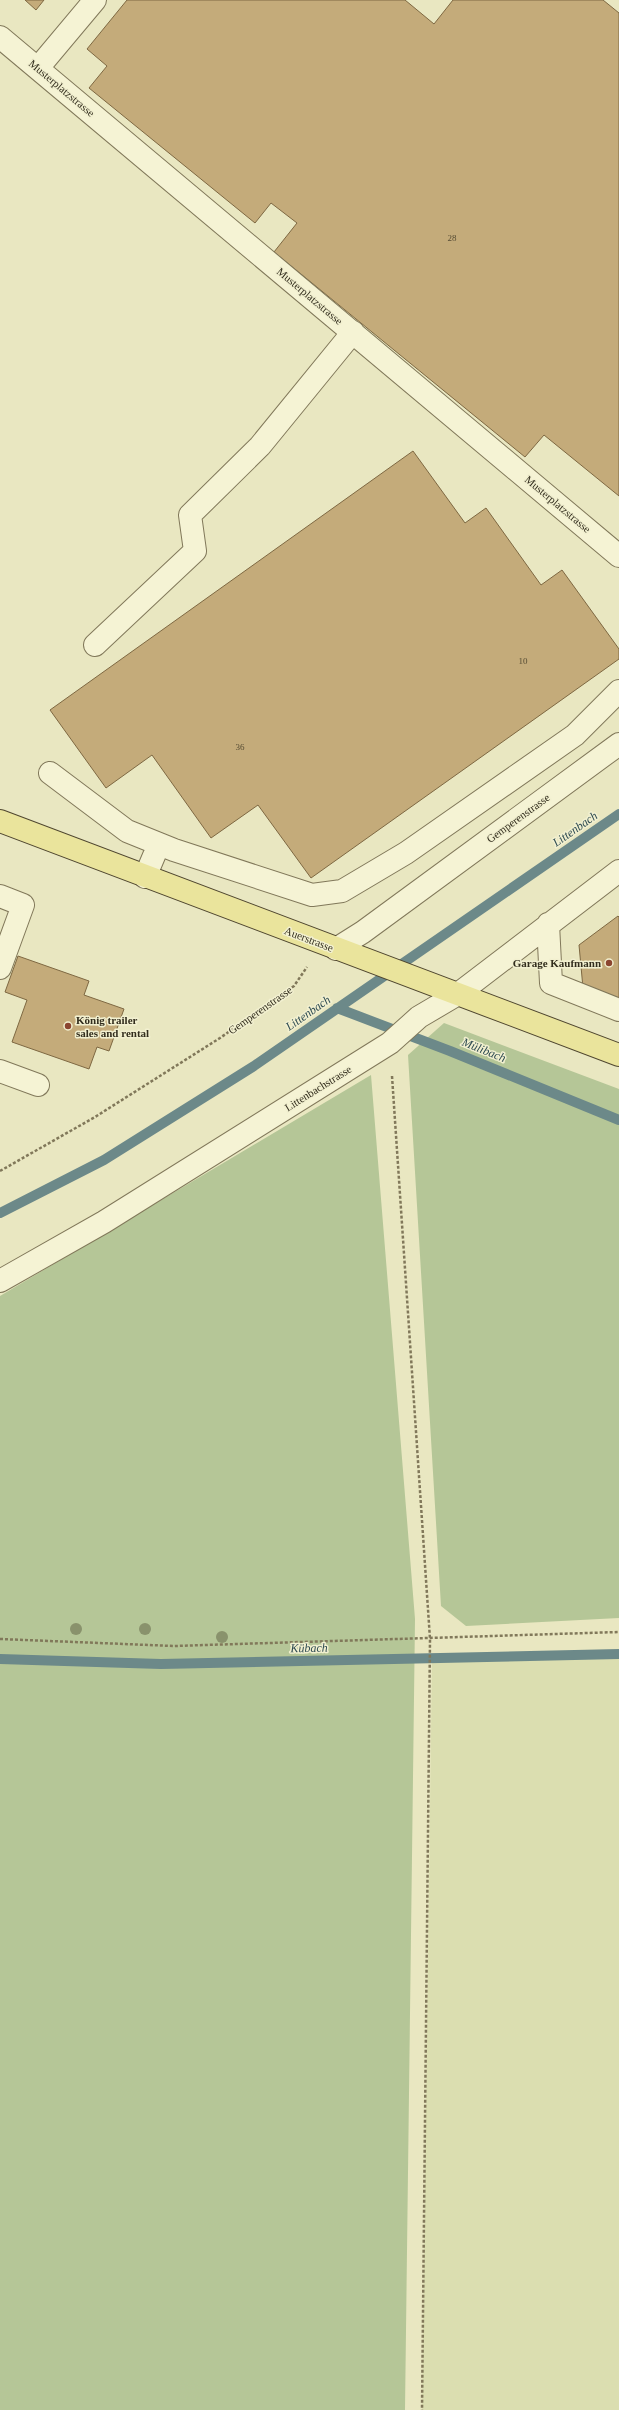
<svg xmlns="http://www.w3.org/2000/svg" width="619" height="2410" font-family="'Times New Roman',serif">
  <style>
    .farmland { fill: #dbdeb0 }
    .green { fill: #b5c697 }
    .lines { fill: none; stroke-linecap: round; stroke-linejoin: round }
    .stream { stroke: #6c8989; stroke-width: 10 }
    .building { fill: #c4ab7a; stroke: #7e6842 }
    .minor-casing { stroke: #81785a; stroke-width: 24 }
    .major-casing { stroke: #4f462f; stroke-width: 24 }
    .path { stroke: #81785a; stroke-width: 2.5; stroke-dasharray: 3 2; stroke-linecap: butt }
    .minor { stroke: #f5f3d4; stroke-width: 22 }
    .major { stroke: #eae49c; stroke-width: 22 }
    .tree { fill: #89926c }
    .poi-dot { fill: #8b4530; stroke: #f2f0d0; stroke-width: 1.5 }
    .labels { text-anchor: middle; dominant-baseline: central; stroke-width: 3; stroke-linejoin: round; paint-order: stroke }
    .number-label { font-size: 9px; fill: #564c34 }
    .street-label { font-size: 11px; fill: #322d1d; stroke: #f2f0d0 }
    .poi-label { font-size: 11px; font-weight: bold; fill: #322d1d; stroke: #f2f0d0; text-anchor: end }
    .water-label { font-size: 12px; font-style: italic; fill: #2e4b51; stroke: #f2f0d0 }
  </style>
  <rect width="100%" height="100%" fill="#e9e7c1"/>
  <!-- farmland -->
  <path class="farmland" d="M619 1654V2410H422L432 1659Z"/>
  <!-- green -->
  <path class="green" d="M444 1023 619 1089V1618L466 1626 441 1606 408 1055Z
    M371 1075 415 1619 405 2410H0V1296Z"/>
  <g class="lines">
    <!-- stream -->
    <path class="stream" d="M337 1008 450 1051 619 1120
      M0 1213 104 1160 254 1066 619 814
      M0 1659 161 1664 619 1654"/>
  </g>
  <!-- building -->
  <path class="building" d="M25 0H44L36 10Z
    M127 0H405L434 24 453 0H603L619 13V496L544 435 525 457 274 252 297 223 271 203 255 223 89 88 107 66 87 49Z
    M413 451 465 523 486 508 541 585 562 570 619 649V659L311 878 258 805 211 838 152 755 106 788 50 710Z
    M618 916 619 917V1001L583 988 579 945Z
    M18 956 89 981 84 995 124 1009 109 1051 97 1047 89 1069 12 1042 27 1000 5 992Z"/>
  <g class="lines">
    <!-- minor casing -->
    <g class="minor-casing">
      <path id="minor" d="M0 37 619 556
        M38 68 95 0
        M95 645 195 551 190 515 260 446 353 332
        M50 773 127 831 174 850 312 895 342 891 406 853 575 735 619 691
        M145 877 159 844
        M0 896 23 905 0 968
        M548 924 551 983 619 1010
        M336 949 363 932 619 744
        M0 1071 38 1085
        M0 1281 104 1222 390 1043 419 1017 458 994 619 871"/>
    </g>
    <!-- major casing -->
    <g class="major-casing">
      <path id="major" d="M0 821 619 1055"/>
    </g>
    <!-- path -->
    <path class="path" d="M392 1076 430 1639 422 2410
      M0 1171 95 1117 220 1038 294 986 307 967
      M0 1639 174 1646 619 1632"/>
    <!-- minor -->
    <use href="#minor" class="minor"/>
    <!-- major -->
    <use href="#major" class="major"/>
  </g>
  <!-- trees -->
  <g class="tree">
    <circle cx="76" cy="1629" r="6"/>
    <circle cx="145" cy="1629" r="6"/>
    <circle cx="222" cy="1637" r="6"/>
  </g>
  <!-- markers -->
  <g class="poi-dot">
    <circle cx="609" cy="963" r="4"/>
    <circle cx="68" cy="1026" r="4"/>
  </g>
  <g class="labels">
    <!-- number labels -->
    <g class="number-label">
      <text x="452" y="238">28</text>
      <text x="523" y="661">10</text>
      <text x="240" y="747">36</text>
    </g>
    <!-- street labels -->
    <g class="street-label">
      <text transform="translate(62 88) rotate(40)">Musterplatzstrasse</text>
      <text transform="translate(310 296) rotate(40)">Musterplatzstrasse</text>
      <text transform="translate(558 504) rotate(40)">Musterplatzstrasse</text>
      <text transform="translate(518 818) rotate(-36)">Gemperenstrasse</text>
      <text transform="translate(309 939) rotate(21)">Auerstrasse</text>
      <text transform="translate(260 1010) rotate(-35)">Gemperenstrasse</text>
      <text transform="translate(318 1088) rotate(-32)">Littenbachstrasse</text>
    </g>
    <!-- poi labels -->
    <g class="poi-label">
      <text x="601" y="963">Garage Kaufmann</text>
      <text x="76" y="1020" text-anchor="start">König trailer<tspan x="76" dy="13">sales and rental</tspan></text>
    </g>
    <!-- water labels -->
    <g class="water-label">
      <text transform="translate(575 829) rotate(-35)">Littenbach</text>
      <text transform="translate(308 1013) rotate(-35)">Littenbach</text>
      <text transform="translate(484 1050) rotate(22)">Mülibach</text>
      <text transform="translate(309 1648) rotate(-1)">Kübach</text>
    </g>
  </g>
</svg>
